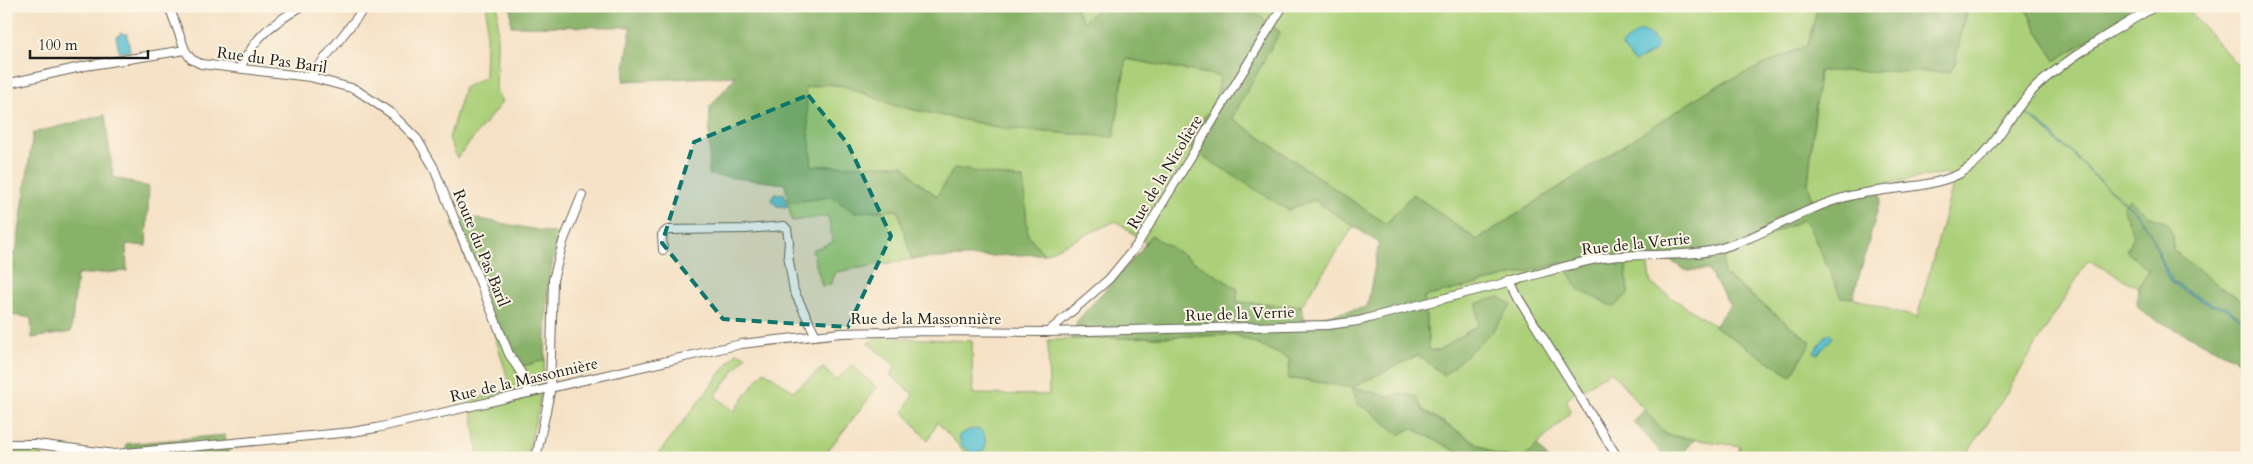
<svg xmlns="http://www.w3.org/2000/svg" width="2253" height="464" font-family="Cardo,serif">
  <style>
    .green { fill: #abd079; stroke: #64764a }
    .forest { fill: #88b269; stroke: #526742 }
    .water { fill: #57c1d3; stroke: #3a6e78 }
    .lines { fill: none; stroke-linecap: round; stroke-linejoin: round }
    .minor-casing { stroke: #686157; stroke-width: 10 }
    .minor { stroke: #fff; stroke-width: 8 }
    .marked { fill: #0f766e; fill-opacity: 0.2; stroke: #0f766e; stroke-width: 4; stroke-dasharray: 10 6; stroke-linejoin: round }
    .labels { text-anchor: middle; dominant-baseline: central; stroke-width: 4; stroke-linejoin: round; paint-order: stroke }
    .street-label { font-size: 16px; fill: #1c1c1c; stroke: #fcf5e5 }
  </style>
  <rect width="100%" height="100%" fill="#fcf5e5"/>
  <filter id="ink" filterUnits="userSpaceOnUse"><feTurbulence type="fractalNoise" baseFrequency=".02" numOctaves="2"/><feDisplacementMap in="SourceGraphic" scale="10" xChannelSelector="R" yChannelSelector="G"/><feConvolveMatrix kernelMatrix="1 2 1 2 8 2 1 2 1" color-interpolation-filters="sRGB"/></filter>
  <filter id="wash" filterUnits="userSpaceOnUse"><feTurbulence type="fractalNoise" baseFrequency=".0096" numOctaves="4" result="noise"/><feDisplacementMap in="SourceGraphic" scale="20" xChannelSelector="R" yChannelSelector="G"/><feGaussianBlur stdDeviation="1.12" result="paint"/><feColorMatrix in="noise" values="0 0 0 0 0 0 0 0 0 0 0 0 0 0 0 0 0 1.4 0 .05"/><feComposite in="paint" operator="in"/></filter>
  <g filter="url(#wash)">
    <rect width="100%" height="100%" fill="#f5e1c5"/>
    <!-- green -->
    <path class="green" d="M487 6H498L496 90 502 102 457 158 449 138 464 88 485 77Z
      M1075 6H1102L1083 22Z
      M1247 6H1818L1808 45 1714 87 1477 240 1413 194 1386 224 1232 118 1280 32Z
      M1967 6H2024L2055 61 2142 6H2185L2247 76V304L2219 286 2173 250V236L2167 223 2124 207 2134 237 2126 251 2149 270 2138 287 2088 260 2001 402 1964 458H1737L1740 446 1666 435 1611 371 1567 399 1570 413 1524 458 1496 455 1398 394 1391 397 1353 388 1358 404 1372 412 1399 434 1412 428 1469 458H970L937 422 928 441 904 412 913 394 890 375 896 366 868 343 878 337 972 341 973 394 1049 395 1048 340 1236 335 1290 359 1288 379H1300L1352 387 1418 355 1444 375 1478 325 1438 351 1429 350 1424 297 1562 263 1628 294 1625 263 1647 262 1651 284 1791 376 1811 342 1723 273 1724 254 1802 220 1808 224 1841 297 1853 298 1917 318 1953 185 1946 173 1866 187 1812 201 1808 184 1819 70 1950 72 1967 14Z
      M1126 59 1220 76 1216 100 1185 145 1314 200 1354 226 1301 306 1237 302 1152 235 1146 243 1116 221 1044 254 1028 235 937 196 917 181 904 165 812 166 804 88 826 84 844 86 896 106 1007 129 1114 137Z
      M831 196 854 212 898 210 912 259 836 272 831 284 822 286 812 250 833 242 828 216 792 221 788 203Z
      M490 320 523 366 545 360 539 405 527 458H478L471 400 511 389Z
      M737 352 746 356 715 396 734 411 764 371 793 391 823 368 836 380 852 365 877 388 822 458H655Z
      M6 450 40 451 43 458H6Z"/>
    <!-- forest -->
    <path class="forest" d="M511 6H1075L1083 22 1102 6H1247L1280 32 1232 118 1386 224 1413 194 1477 240 1714 87 1808 45 1818 6H1967L1955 64 1950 72 1819 71 1808 184 1812 200 1877 185 1881 197 1853 298 1841 297 1808 224 1803 220 1724 254 1723 274 1811 342 1791 376 1714 326 1730 305 1708 270H1684L1670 260 1626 263 1628 294 1614 307 1579 290 1562 263 1424 297 1429 350 1438 351 1478 325 1477 303 1500 297 1512 305 1491 333 1444 375 1418 355 1353 387 1391 397 1398 394 1416 396 1423 411 1496 455 1520 458H1469L1412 428 1399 435 1372 412 1358 404 1352 388 1300 379H1288L1290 359 1236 335 1071 339 1078 320 1140 251 1151 235 1238 289 1237 302 1301 306 1305 320 1367 307 1379 243 1314 200 1288 210 1185 145 1216 100 1220 76 1126 59 1114 137 1007 129 896 106 844 86 826 84 805 88 812 166 904 165 917 181 937 196 954 168 1023 179 1028 235 1044 254 912 259 898 210 854 212 831 197 788 203 785 184 709 175 710 107 736 76 623 81 631 27 511 26Z
      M2024 6H2142L2055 61Z
      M105 115 113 177 149 187 146 246 126 244 127 271 77 275 71 332 32 338 31 318 6 314V249L16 254 33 133Z
      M2130 199 2149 216 2167 223 2173 236V250L2219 286 2247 304V365L2145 314 2137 305 2138 287 2149 270 2126 251 2134 237 2123 207Z
      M469 217 558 234 548 287 545 360 523 366 490 320 452 223Z
      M1645 410 1666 435 1695 439 1679 458H1666L1633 421Z
      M225 435 229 458H127L126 444Z
      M1537 445 1548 458H1524Z"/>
    <!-- water -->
    <path class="water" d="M1641 30 1652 36 1658 45 1656 51 1634 62 1621 45Z
      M120 33 127 34 130 51 119 52 116 36 120 35Z
      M2021 110 2051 132 2056 140 2070 150 2087 169 2136 212 2149 230 2172 282 2211 304 2228 308 2247 324 2228 310 2209 305 2171 283 2168 278 2150 233 2133 210 2087 170 2069 150 2054 140 2050 133Z
      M784 193 787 207 777 206 772 202 771 199 775 194Z
      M1828 333 1833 337 1818 354 1814 352Z
      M978 429 984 433 986 445 983 451 972 453 961 445 959 435 969 430Z"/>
  </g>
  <g filter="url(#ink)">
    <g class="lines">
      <!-- minor casing -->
      <g class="minor-casing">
        <path id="minor" d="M169 6 185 50 191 59 201 64 310 77 355 89 392 114 417 139 433 166 509 354 523 376 529 393
          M240 68C258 33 270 26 302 6
          M310 77 366 6
          M6 84 85 66 185 50
          M663 250 662 235 667 230 746 229 784 226 787 229 789 242 788 255 794 291 816 336
          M1510 281 1519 299 1618 458
          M1048 332 1109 279 1137 245 1283 6
          M6 444H36L115 454 352 432 376 428 741 344 841 333 930 331 1048 332 1328 325 1358 321C1410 307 1461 294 1513 281 1543 273 1573 263 1603 258 1638 252 1675 258 1710 251 1758 240 1798 210 1846 197 1881 187 1926 190 1959 174 1994 155 2009 112 2038 85 2073 54 2116 29 2156 6
          M536 458 550 392 553 280 563 242 582 195"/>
      </g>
      <!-- minor -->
      <use href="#minor" class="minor"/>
    </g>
  </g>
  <!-- marked area -->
  <path class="marked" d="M808 95 848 144 891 236 848 327 723 319 662 243 694 142Z"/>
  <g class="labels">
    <!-- street labels -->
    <g class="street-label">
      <text transform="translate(272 60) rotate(8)">Rue du Pas Baril</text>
      <text transform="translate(1165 172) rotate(-59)">Rue de la Nicolière</text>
      <text transform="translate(1636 244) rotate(-6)">Rue de la Verrie</text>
      <text transform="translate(481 248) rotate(68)">Route du Pas Baril</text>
      <text transform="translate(1240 314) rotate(-2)">Rue de la Verrie</text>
      <text x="926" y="319">Rue de la Massonnière</text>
      <text transform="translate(524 380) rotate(-13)">Rue de la Massonnière</text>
    </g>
  </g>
  <!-- margin -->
  <rect width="2253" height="464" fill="none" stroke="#fcf5e5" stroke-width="25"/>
  <!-- scale -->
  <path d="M30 50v8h118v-8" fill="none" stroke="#1c1c1c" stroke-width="2.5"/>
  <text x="38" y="50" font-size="15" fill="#1c1c1c" stroke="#fcf5e5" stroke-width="4" paint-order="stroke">100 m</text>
</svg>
